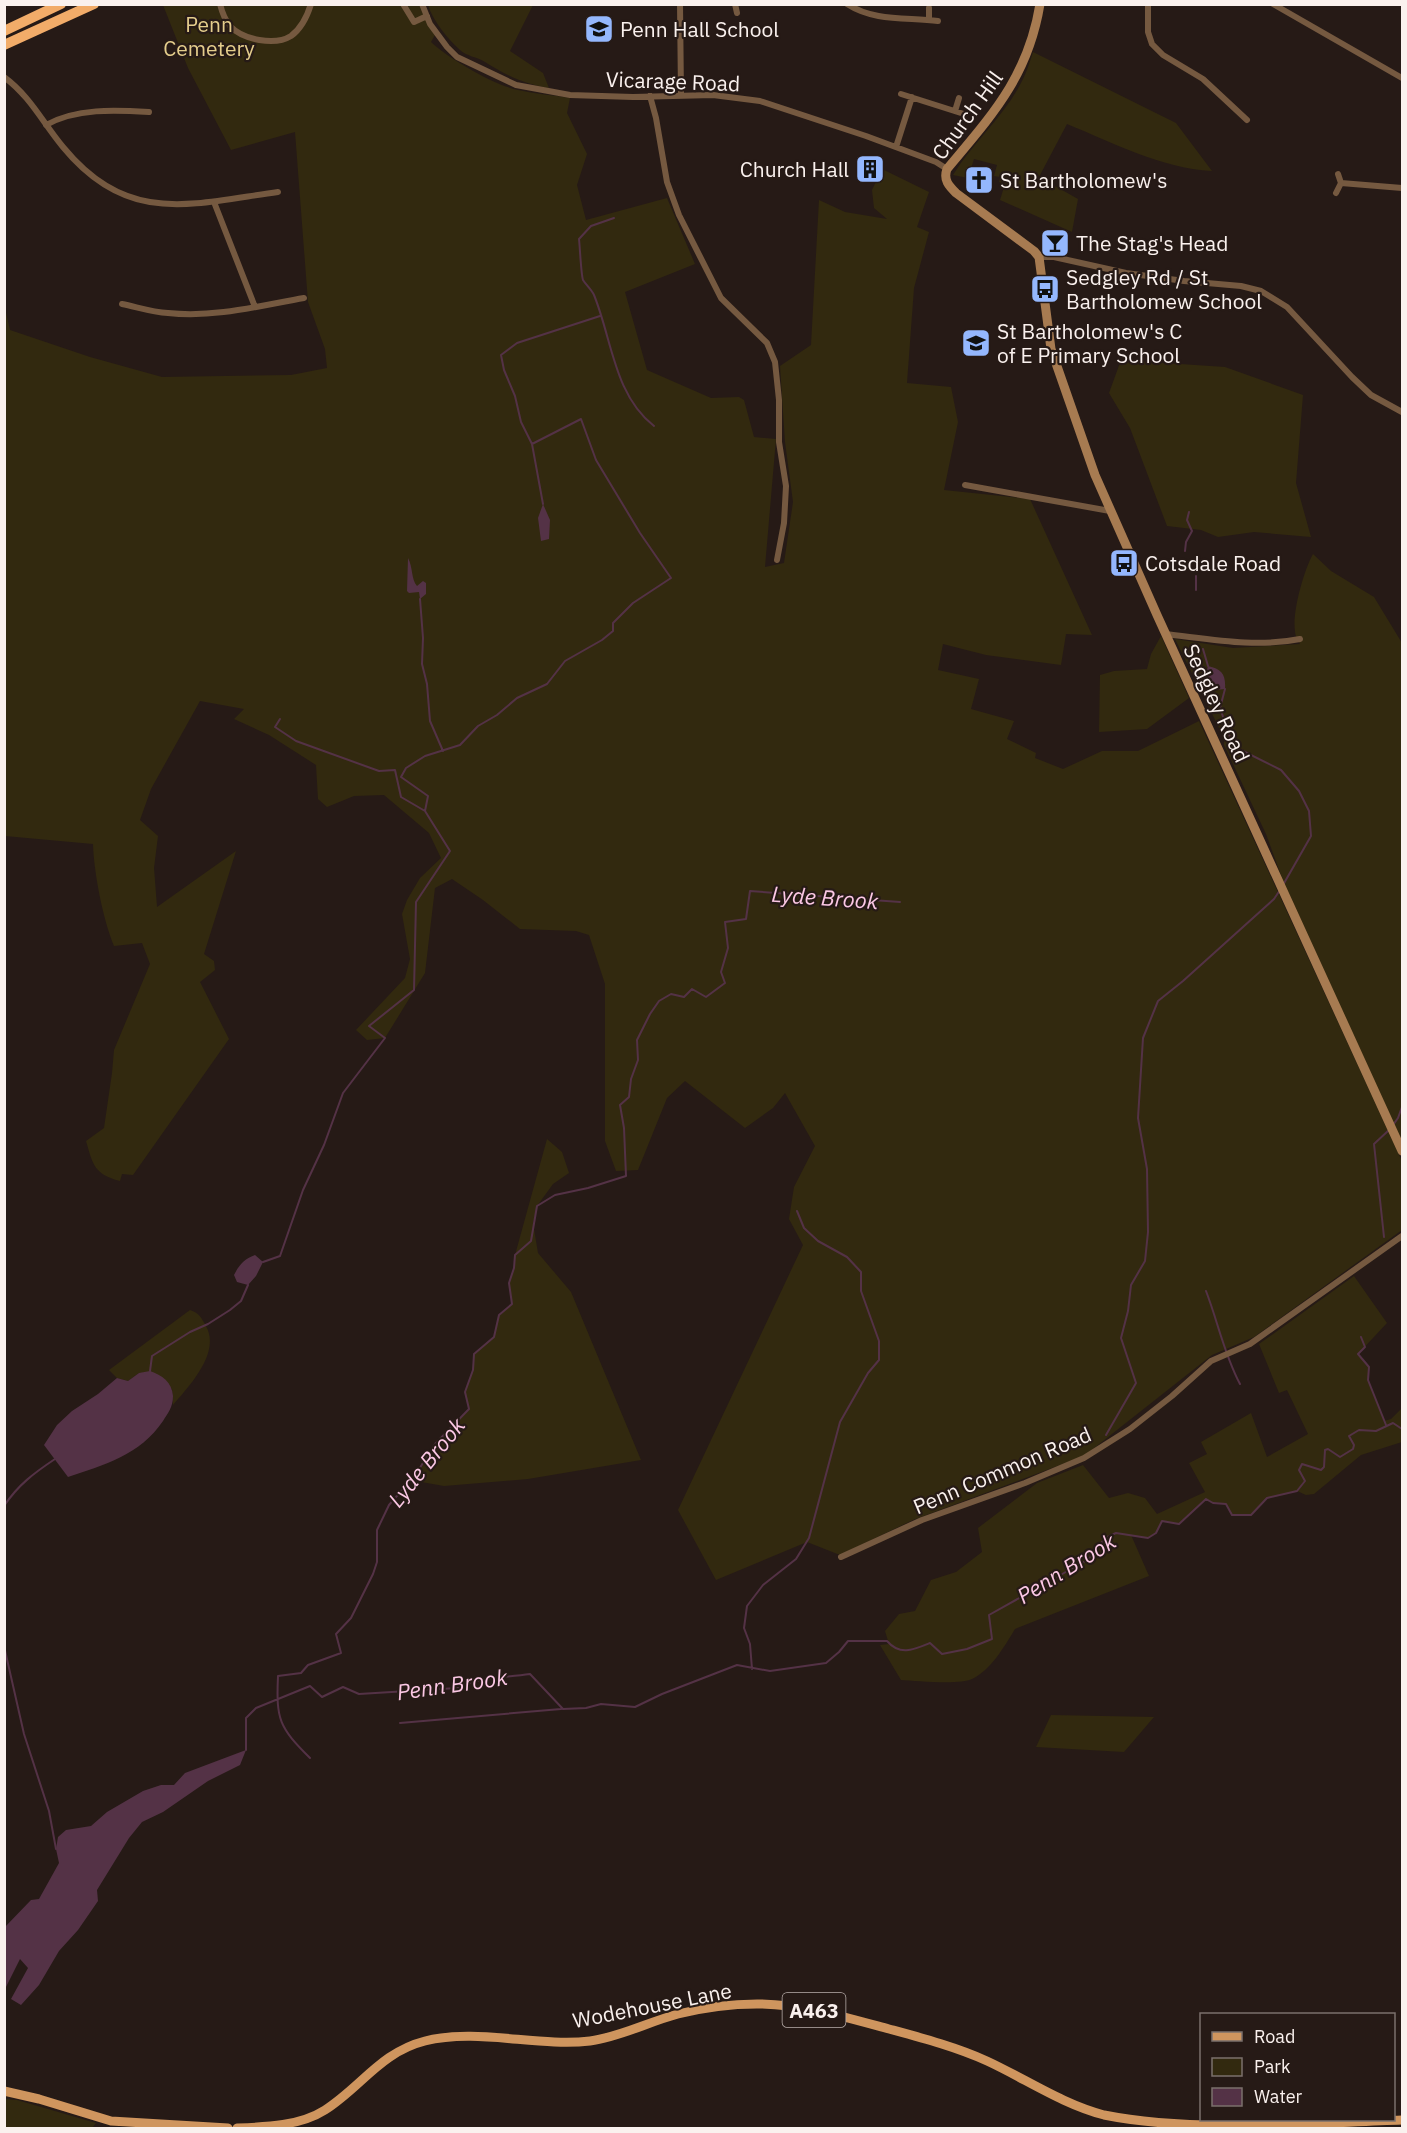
<svg xmlns="http://www.w3.org/2000/svg" width="1407" height="2133" font-family="'IBM Plex Sans',sans-serif">
  <style>
    .green { fill: #32290f }
    .water { fill: #543246 }
    .lines { fill: none; stroke-linecap: round; stroke-linejoin: round }
    .stream { stroke: #543246; stroke-width: 2 }
    .street { stroke: #755940; stroke-width: 6 }
    .secondary { stroke: #a77b51; stroke-width: 9 }
    .primary { stroke: #cf955e; stroke-width: 9 }
    .highway { stroke: #f2ac69; stroke-width: 10 }
    .labels { text-anchor: middle; dominant-baseline: central; stroke-width: 4.5; stroke-linejoin: round; paint-order: stroke }
    .shield { fill: #261a16; stroke: #bab0ad; stroke-width: 1.5 }
    .shield-label { font-size: 20px; font-weight: bold; fill: #faf1ee }
    .park-label { font-size: 21px; fill: #e4cd8c; stroke: #261a16 }
    .poi-label { font-size: 21px; fill: #faf1ee; stroke: #261a16; text-anchor: start }
    .street-label { font-size: 21px; fill: #faf1ee; stroke: #261a16 }
    .water-label { font-size: 22px; font-style: italic; fill: #fcc8e5; stroke: #261a16 }
  </style>
  <rect width="100%" height="100%" fill="#261a16"/>
  <!-- green -->
  <path class="green" d="M163 5H421L435 35 431 42C449 59 494 85 518 90 535 94 553 95 570 98L567 113 587 154 577 185 586 220 667 198 695 264 625 292 647 370 711 398 739 397 744 400 754 437 776 439 765 567 784 563 793 502 785 442 780 366 811 345 819 200 845 212 887 219 874 208 872 190 882 169 929 192 917 227 929 232 914 288 907 383 951 387 958 422 944 490 1030 499 1092 635 1066 634 1061 665 986 655 943 644 938 670 979 679 971 709 1014 721 1007 739 1036 753 1035 758 1063 769 1102 751H1138L1199 721 1402 1161V1230L1254 1337 1212 1355 1084 1456 913 1520 840 1555 807 1542 716 1580 678 1510 803 1245 789 1219 794 1187 815 1146 785 1093 773 1108 745 1128 685 1081 667 1098 638 1170 616 1171 605 1141V984L589 935 576 931 520 929 483 900 452 879 435 888 425 973 385 1038 367 1040 356 1030 405 978 410 959 402 914 407 900 420 878 441 858 429 833 384 795 354 796 327 807 318 799 316 765 269 735 234 719 244 709 200 701 151 789 140 820 158 836 154 868 157 907 236 851 204 954 214 961 215 970 200 982 229 1039 133 1175 122 1174 120 1181C94 1174 93 1165 86 1141L104 1128 112 1073 114 1050 150 964 142 943 114 946C103 919 94 874 93 844L5 836 4 304 10 330 90 357 162 377 291 375 327 368 325 349 308 302 295 132 231 150 188 68Z
    M428 5H533L510 51 543 73 549 88C523 84 506 75 485 62 477 57 466 56 460 50 447 38 433 21 428 5Z
    M1033 52 1176 123 1212 171C1160 168 1114 143 1067 124L1039 177 1078 199 1072 232 1000 200 1005 184 999 182 1000 177 994 176 997 165 974 159 968 178 953 175C974 141 1006 115 1023 79 1027 71 1030 61 1033 52Z
    M1121 360 1225 367 1303 395 1296 483 1311 537 1254 532 1218 537 1201 530 1167 526 1130 428 1109 393Z
    M1313 554 1331 571 1374 597 1402 643V1142L1282 878 1266 834 1224 745V738L1175 639 1233 648 1300 644C1298 640 1295 636 1295 631 1292 612 1304 570 1313 554Z
    M1161 636 1189 698 1147 729 1099 732 1100 675 1114 671 1147 669 1151 654Z
    M547 1139 562 1152 569 1173 553 1184 537 1206 533 1223 538 1253 571 1292 641 1460 528 1479 444 1486 410 1480 435 1444 469 1409 465 1392 473 1370 474 1354 494 1337 499 1315 512 1304 509 1283 514 1268 515 1255Z
    M1354 1276 1387 1323 1358 1354 1369 1367 1368 1380 1384 1421 1391 1419 1402 1408V1442L1361 1455 1314 1494 1306 1495 1297 1491 1267 1498 1251 1515H1232L1226 1504 1213 1503 1206 1499 1179 1524 1162 1521 1156 1533 1148 1538 1131 1535 1149 1576 1015 1629C1004 1647 991 1670 972 1679 961 1685 916 1681 901 1680L880 1645 889 1644 885 1631 899 1614 915 1611 931 1580 956 1572 982 1552 978 1528 1037 1483 1083 1465 1109 1498 1128 1493 1145 1498 1157 1514 1205 1492 1189 1463 1207 1454 1201 1442 1251 1413 1267 1457 1308 1434 1287 1390 1279 1393 1259 1344Z
    M190 1310C199 1313 201 1317 206 1326 221 1353 189 1386 173 1405L172 1389 139 1373 128 1381 117 1378 109 1370Z
    M1051 1715 1154 1717 1124 1752 1036 1747Z
    M5 2099 17 2100 96 2123 92 2128H5Z"/>
  <!-- water -->
  <path class="water" d="M543 504 550 520 549 539 541 541 538 518Z
    M408 558C413 567 411 579 417 586L423 581 426 583V594L420 599 419 592 409 593 407 591Z
    M1208 666C1222 669 1226 675 1225 689L1205 691 1203 684Z
    M255 1255 263 1262 256 1276 248 1285 237 1282 234 1275C239 1265 244 1259 255 1255Z
    M150 1371C162 1375 172 1382 173 1396 173 1407 168 1413 163 1421 140 1455 104 1465 68 1477L44 1445 57 1425 72 1411 98 1394 117 1378 128 1381 139 1373Z
    M246 1750 240 1765 208 1781 163 1812 142 1822 129 1838 97 1890 98 1901 78 1930 59 1951 39 1985 21 2005 11 1999 28 1968 20 1959 5 1989V1927L31 1900 39 1899 59 1863 56 1849 58 1837 66 1830 91 1826 107 1812 143 1791 161 1785H174L185 1773Z"/>
  <g class="lines">
    <!-- stream -->
    <path class="stream" d="M614 218 591 226 579 239C580 248 581 274 583 280 586 285 591 289 594 295 612 339 614 395 654 426
      M532 444 521 422 515 396 504 370 501 355 517 343 600 316
      M1185 551 1186 542 1192 531 1187 520 1189 512
      M1196 576V590
      M420 599 423 638 422 664 427 684 430 721 443 751
      M1203 649 1208 666
      M1225 689 1220 708 1233 746 1281 770 1299 791 1309 811 1311 836 1283 885
      M425 811 428 796 401 777 406 768 425 756 460 745 478 726 497 715 517 698 547 684 565 661 602 640 613 631V623L633 603 671 578 640 533 596 460 581 419 532 444 543 504
      M1393 1125 1398 1118 1402 1107
      M1384 1237 1374 1144 1389 1130
      M263 1262 280 1256 303 1190 324 1145 343 1093 385 1038 369 1026 414 990 416 902 450 851 425 811 401 797 395 770 379 771 296 741 275 727 280 719
      M1206 1291C1218 1322 1224 1354 1240 1384
      M1361 1337 1365 1347 1358 1354 1369 1367 1368 1380 1386 1425
      M150 1371 152 1356 190 1332 208 1324 230 1310 241 1301 248 1285
      M1106 1435 1136 1383 1121 1338 1128 1311 1131 1285 1145 1261 1148 1232 1147 1169 1138 1118 1143 1038 1158 1001 1183 981 1274 899 1280 890
      M4 1506C18 1485 34 1473 55 1459
      M4 1646 24 1734 49 1811 56 1849
      M752 1669 750 1644 744 1628 747 1606 763 1585 796 1559 809 1538 840 1422 868 1373 879 1360V1341L861 1291V1272L847 1257 818 1241 804 1228 797 1211
      M400 1723 561 1709
      M246 1750V1718L256 1708 310 1686 322 1697 343 1687 359 1694 457 1688C482 1676 503 1678 530 1674L563 1709 586 1708 601 1704 635 1707 662 1694 737 1665 770 1671 826 1663 839 1652 848 1641H887C900 1656 913 1650 930 1643L942 1654 967 1649 992 1639 989 1615 1089 1559 1105 1538 1116 1533 1148 1538 1156 1533 1162 1521 1179 1524 1206 1499 1213 1503 1226 1504 1232 1515H1251L1267 1498 1297 1491 1305 1481 1299 1470 1302 1464 1321 1470 1324 1467 1325 1450 1328 1449 1340 1457 1353 1449 1354 1445 1349 1436 1359 1430 1376 1431 1393 1423 1402 1429
      M310 1758C279 1727 276 1720 278 1676L301 1673 308 1665 341 1653 336 1634 351 1618 373 1574 377 1562V1530L389 1505 416 1474 435 1444 469 1409 465 1392 473 1370 474 1354 494 1337 499 1315 512 1304 509 1283 514 1268 515 1255 531 1241 537 1206 555 1195 588 1188 626 1176 624 1128 620 1105 629 1097 631 1079 638 1060 637 1040 650 1014 659 1001 671 994 684 997 692 989 706 997 725 983 721 972 728 948 725 922 746 919 750 891 900 902"/>
    <!-- street -->
    <path class="street" d="M220 4C222 12 225 20 230 26 243 40 275 46 291 36 302 28 307 17 311 4
      M403 4 414 22 427 16
      M422 4 430 24 447 47 457 57 516 85 570 95 633 97 713 95 760 101 866 136 936 162 947 169
      M680 4 681 95
      M735 4 737 13
      M847 4C875 22 907 17 938 21
      M1148 4V32L1152 44 1163 55 1203 79 1247 120
      M1273 4 1402 78
      M929 20V8
      M4 77C30 96 43 123 63 147 128 226 191 204 278 192
      M901 94 964 114
      M650 96 656 118 667 182 679 215 721 298 767 343 775 362 779 400V442L786 486 784 523 777 560
      M955 111 959 98
      M46 125C76 108 115 110 149 112
      M896 147 912 97
      M1341 183 1402 188
      M1336 193 1341 183 1338 174
      M214 202 255 307
      M1039 257H1054L1126 273 1184 281 1241 286 1261 291 1287 307 1352 377 1371 395 1402 412
      M122 304C137 307 152 312 168 313 214 318 259 306 304 298
      M965 485 1110 511
      M1165 634C1210 639 1255 648 1300 639
      M841 1557 922 1520 1025 1483 1084 1458 1130 1429 1172 1396 1211 1361 1250 1344 1402 1236"/>
    <!-- secondary -->
    <path class="secondary" d="M1040 4C1028 77 992 115 947 169 943 180 949 186 956 193L1034 251 1039 257 1051 349 1095 475 1157 615 1402 1151"/>
    <!-- primary -->
    <path class="primary" d="M4 2091 39 2099 111 2121 228 2128
      M237 2128C266 2127 300 2126 325 2110 361 2087 381 2052 425 2041 477 2028 537 2047 590 2041 620 2037 648 2022 678 2014 702 2008 731 2004 757 2004 802 2004 845 2017 889 2029 922 2038 956 2047 987 2061 1026 2079 1062 2104 1104 2115 1194 2133 1309 2123 1402 2120"/>
    <!-- highway -->
    <path class="highway" d="M4 31 61 4
      M4 45 94 4"/>
  </g>
  <!-- icons -->
  <defs>
    <g id="school-square" transform="scale(1.5)"><rect x="-9" y="-9" width="18" height="18" rx="4" fill="#94b7fd" stroke="#261a16"/><path d="M0-5L7-2L0 1L-7-2ZM-4 1L0 2.5L4 1V4Q0 6-4 4Z" fill="#111"/></g>
    <g id="building-square" transform="scale(1.5)"><rect x="-9" y="-9" width="18" height="18" rx="4" fill="#94b7fd" stroke="#261a16"/><path d="M-4-6H4V6H1V3H-1V6H-4ZM-2.5-4.3h1.7v1.8h-1.7ZM.8-4.3h1.7v1.8H.8ZM-2.5-1h1.7V.8h-1.7ZM.8-1h1.7V.8H.8Z" fill="#111"/></g>
    <g id="church-square" transform="scale(1.5)"><rect x="-9" y="-9" width="18" height="18" rx="4" fill="#94b7fd" stroke="#261a16"/><path d="M-1.2-6h2.4v3.5h3.3v2.4h-3.3V6h-2.4V-.1h-3.3v-2.4h3.3Z" fill="#111"/></g>
    <g id="bar-square" transform="scale(1.5)"><rect x="-9" y="-9" width="18" height="18" rx="4" fill="#94b7fd" stroke="#261a16"/><path d="M-6-5H6L.8 .8V4.5H3.5V6h-7V4.5H-.8V.8Z" fill="#111"/></g>
    <g id="bus-square" transform="scale(1.5)"><rect x="-9" y="-9" width="18" height="18" rx="4" fill="#94b7fd" stroke="#261a16"/><path d="M-5-6H5V4H4V6H2V4H-2V6H-4V4H-5ZM-3.5-4V0h7V-4ZM-3.5 1.2v1.5H-2V1.2ZM2 1.2v1.5H3.5V1.2Z" fill="#111"/></g>
  </defs>
  <g fill-rule="evenodd">
    <use href="#school-square" x="599" y="29"/>
    <use href="#building-square" x="870" y="169"/>
    <use href="#church-square" x="979" y="180"/>
    <use href="#bar-square" x="1055" y="243"/>
    <use href="#bus-square" x="1045" y="289"/>
    <use href="#school-square" x="976" y="343"/>
    <use href="#bus-square" x="1124" y="563"/>
  </g>
  <g class="labels">
    <!-- shield labels -->
    <rect class="shield" x="782.5" y="1993" width="63" height="34" rx="4.5"/>
    <g class="shield-label">
      <text x="814" y="2010">A463</text>
    </g>
    <!-- park labels -->
    <g class="park-label">
      <text x="209" y="24">Penn<tspan x="209" dy="24">Cemetery</tspan></text>
    </g>
    <!-- poi labels -->
    <g class="poi-label">
      <text x="620" y="29">Penn Hall School</text>
      <text x="849" y="169" text-anchor="end">Church Hall</text>
      <text x="1000" y="180">St Bartholomew's</text>
      <text x="1076" y="243">The Stag's Head</text>
      <text x="1066" y="277">Sedgley Rd / St<tspan x="1066" dy="24">Bartholomew School</tspan></text>
      <text x="997" y="331">St Bartholomew's C<tspan x="997" dy="24">of E Primary School</tspan></text>
      <text x="1145" y="563">Cotsdale Road</text>
    </g>
    <!-- street labels -->
    <g class="street-label">
      <text transform="translate(673 81) rotate(2)">Vicarage Road</text>
      <text transform="translate(967 115) rotate(-54)">Church Hill</text>
      <text transform="translate(1217 703) rotate(65)">Sedgley Road</text>
      <text transform="translate(1002 1470) rotate(-23)">Penn Common Road</text>
      <text transform="translate(652 2005) rotate(-11)">Wodehouse Lane</text>
    </g>
    <!-- water labels -->
    <g class="water-label">
      <text transform="translate(825 897) rotate(4)">Lyde Brook</text>
      <text transform="translate(426 1462) rotate(-51)">Lyde Brook</text>
      <text transform="translate(1066 1568) rotate(-32)">Penn Brook</text>
      <text transform="translate(452 1684) rotate(-8)">Penn Brook</text>
    </g>
  </g>
  <!-- border -->
  <rect width="1407" height="2133" fill="none" stroke="#faf1ee" stroke-width="12"/>
  <!-- legend -->
  <rect x="1200" y="2013" width="195" height="108" fill="#261a16" stroke="#7b706c" stroke-width="1.5"/>
  <rect x="1212" y="2032" width="30" height="9" fill="#cf955e" stroke="#7b706c" stroke-width="1.5"/>
  <text x="1254" y="2043" font-size="18" fill="#faf1ee">Road</text>
  <rect x="1212" y="2058" width="30" height="18" fill="#32290f" stroke="#7b706c" stroke-width="1.5"/>
  <text x="1254" y="2073" font-size="18" fill="#faf1ee">Park</text>
  <rect x="1212" y="2088" width="30" height="18" fill="#543246" stroke="#7b706c" stroke-width="1.5"/>
  <text x="1254" y="2103" font-size="18" fill="#faf1ee">Water</text>
</svg>
